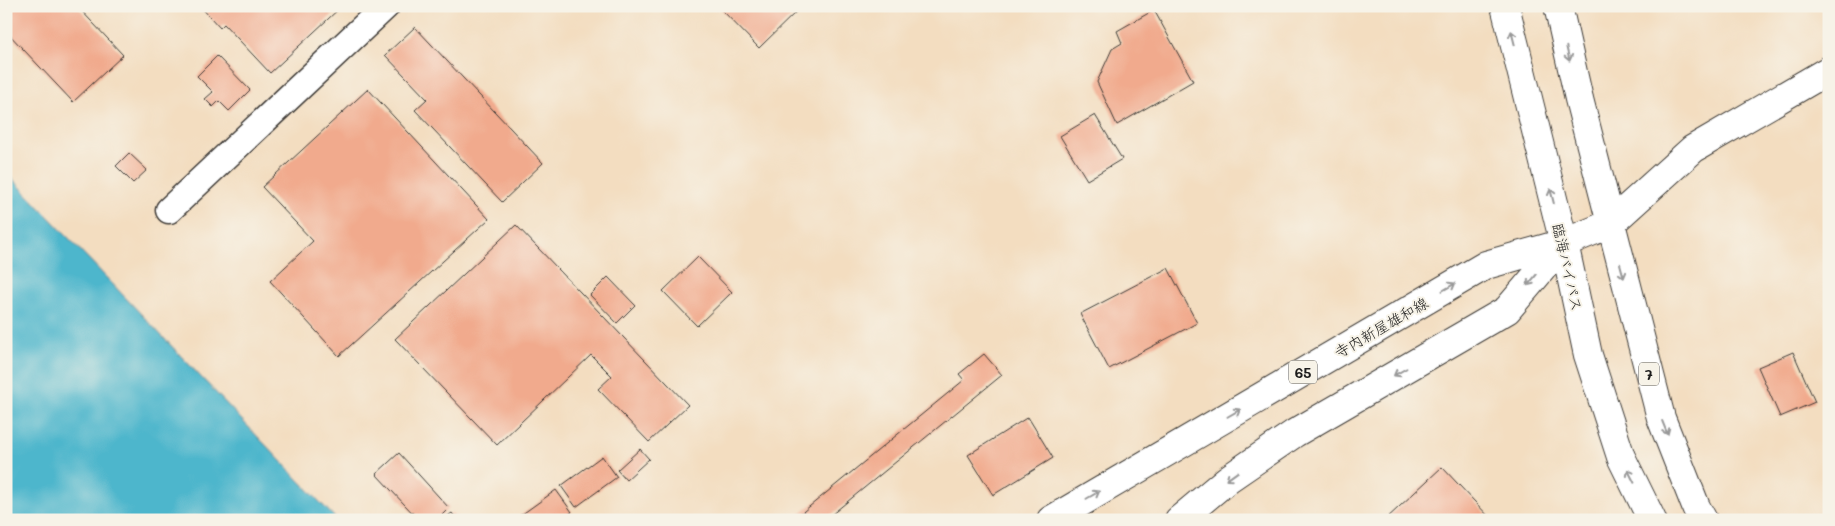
<svg xmlns="http://www.w3.org/2000/svg" width="1835" height="526" font-family="Mali,'Klee One',sans-serif">
  <style>
    .water { fill: #4eb6cc; stroke: #356974 }
    .building { fill: #f1aa8d }
    .lines { fill: none; stroke-linecap: round; stroke-linejoin: round }
    .minor-casing { stroke: #3c3935; stroke-width: 29 }
    .tertiary-casing { stroke: #3c3935; stroke-width: 30 }
    .primary-casing { stroke: #3c3935; stroke-width: 30 }
    .trunk-casing { stroke: #3c3935; stroke-width: 30 }
    .minor { stroke: #fff; stroke-width: 26 }
    .tertiary { stroke: #fff; stroke-width: 28 }
    .primary { stroke: #fff; stroke-width: 28 }
    .trunk { stroke: #fff; stroke-width: 28 }
    .oneway { stroke: #999 }
    .labels { text-anchor: middle; dominant-baseline: central; stroke-width: 4; stroke-linejoin: round; paint-order: stroke }
    .shield { fill: #f7f3e8; stroke: #5e5c59; stroke-width: 1 }
    .shield-label { font-size: 14px; font-weight: bold; fill: #1c1c1c }
    .street-label { font-size: 15px; fill: #1c1c1c; stroke: #f7f3e8 }
  </style>
  <rect width="100%" height="100%" fill="#f7f3e8"/>
  <filter id="ink" filterUnits="userSpaceOnUse"><feTurbulence type="fractalNoise" baseFrequency=".02" numOctaves="2"/><feDisplacementMap in="SourceGraphic" scale="10" xChannelSelector="R" yChannelSelector="G"/><feConvolveMatrix kernelMatrix="1 2 1 2 8 2 1 2 1" color-interpolation-filters="sRGB"/></filter>
  <filter id="wash" filterUnits="userSpaceOnUse"><feTurbulence type="fractalNoise" baseFrequency=".0096" numOctaves="4" result="noise"/><feDisplacementMap in="SourceGraphic" scale="20" xChannelSelector="R" yChannelSelector="G"/><feGaussianBlur stdDeviation="1.12" result="paint"/><feColorMatrix in="noise" values="0 0 0 0 0 0 0 0 0 0 0 0 0 0 0 0 0 1.4 0 .05"/><feComposite in="paint" operator="in"/></filter>
  <g filter="url(#wash)">
    <rect width="100%" height="100%" fill="#f3ddc0"/>
    <!-- water -->
    <path class="water" d="M6 172 337 520H6Z"/>
    <g id="blocks">
      <!-- building -->
      <path class="building" d="M6 6H77L123 55 73 102 6 31Z
        M200 6H342L270 73 224 24 220 28Z
        M718 6H802L759 48Z
        M1154 10 1193 81 1117 125 1097 82 1112 49 1122 43 1117 31Z
        M415 27 543 163 502 202 415 110 427 99 385 55Z
        M217 56 250 90 229 111 219 101 213 107 205 99 213 92 197 76Z
        M368 89 489 219 339 356 270 281 313 241 262 187Z
        M1095 115 1122 159 1087 180 1060 136Z
        M129 153 147 170 133 183 116 166Z
        M516 225 688 405 649 442 598 389 612 376 591 355 497 445 395 339Z
        M698 257 732 292 697 326 663 291Z
        M1168 268 1197 323 1109 369 1080 314Z
        M608 277 635 305 617 323 590 295Z
        M1793 352 1815 402 1780 417 1758 367Z
        M984 354 1002 375 825 520H793L964 380 959 374Z
        M1028 417 1053 458 993 495 968 455Z
        M640 449 649 459 626 480 617 470Z
        M399 453 449 508 437 520H419L376 474Z
        M602 456 617 477 576 507 561 486Z
        M1442 467 1492 520H1385Z
        M556 490 572 512 561 520H514Z
        M452 513 457 520H442Z"/>
    </g>
  </g>
  <g filter="url(#ink)">
    <use href="#blocks" fill-opacity="0" stroke="#3c3935" stroke-width="1"/>
    <g class="lines">
      <!-- minor casing -->
      <g class="minor-casing">
        <path id="minor" d="M169 210 386 6"/>
      </g>
      <!-- tertiary casing -->
      <g class="tertiary-casing">
        <path id="tertiary" d="M1610 224 1693 149 1829 70"/>
      </g>
      <!-- primary casing -->
      <g class="primary-casing">
        <path id="primary" d="M1051 520 1486 265 1564 243 1610 224
          M1179 520 1228 479 1295 433 1507 310 1564 243"/>
      </g>
      <!-- trunk casing -->
      <g class="trunk-casing">
        <path id="trunk" d="M1505 6 1564 243 1588 355 1621 457 1652 520
          M1558 6 1579 99 1661 418 1696 507 1703 520"/>
      </g>
      <!-- minor -->
      <use href="#minor" class="minor"/>
      <!-- tertiary -->
      <use href="#tertiary" class="tertiary"/>
      <!-- primary -->
      <use href="#primary" class="primary"/>
      <!-- trunk -->
      <use href="#trunk" class="trunk"/>
    </g>
    <!-- one-way arrows -->
    <defs><path id="oneway-shaft" d="M-6 0H5M1.5-3L5.5 0L1.5 3" fill="none" stroke-width="1.6" stroke-linecap="round" stroke-linejoin="round" transform="scale(1.25)"/></defs>
    <g class="oneway">
      <use href="#oneway-shaft" transform="translate(1513 38) rotate(-104)"/>
      <use href="#oneway-shaft" transform="translate(1568 54) rotate(77)"/>
      <use href="#oneway-shaft" transform="translate(1552 196) rotate(-104)"/>
      <use href="#oneway-shaft" transform="translate(1622 271) rotate(75)"/>
      <use href="#oneway-shaft" transform="translate(1532 280) rotate(130)"/>
      <use href="#oneway-shaft" transform="translate(1449 287) rotate(-30)"/>
      <use href="#oneway-shaft" transform="translate(1400 372) rotate(150)"/>
      <use href="#oneway-shaft" transform="translate(1234 413) rotate(-30)"/>
      <use href="#oneway-shaft" transform="translate(1665 428) rotate(68)"/>
      <use href="#oneway-shaft" transform="translate(1232 476) rotate(144)"/>
      <use href="#oneway-shaft" transform="translate(1631 476) rotate(-117)"/>
      <use href="#oneway-shaft" transform="translate(1093 495) rotate(-30)"/>
    </g>
  </g>
  <g class="labels">
    <!-- shield labels -->
    <g class="shield">
      <rect x="1289" y="360.5" width="28" height="23" rx="4"/>
      <rect x="1639" y="362.5" width="20" height="23" rx="4"/>
    </g>
    <g class="shield-label">
      <text x="1303" y="372">65</text>
      <text x="1649" y="374">7</text>
    </g>
    <!-- street labels -->
    <g class="street-label">
      <text transform="translate(1568 267) rotate(77)">臨海バイパス</text>
      <text transform="translate(1381 327) rotate(-30)">寺内新屋雄和線</text>
    </g>
  </g>
  <!-- margin -->
  <rect width="1835" height="526" fill="none" stroke="#f7f3e8" stroke-width="25"/>
</svg>
